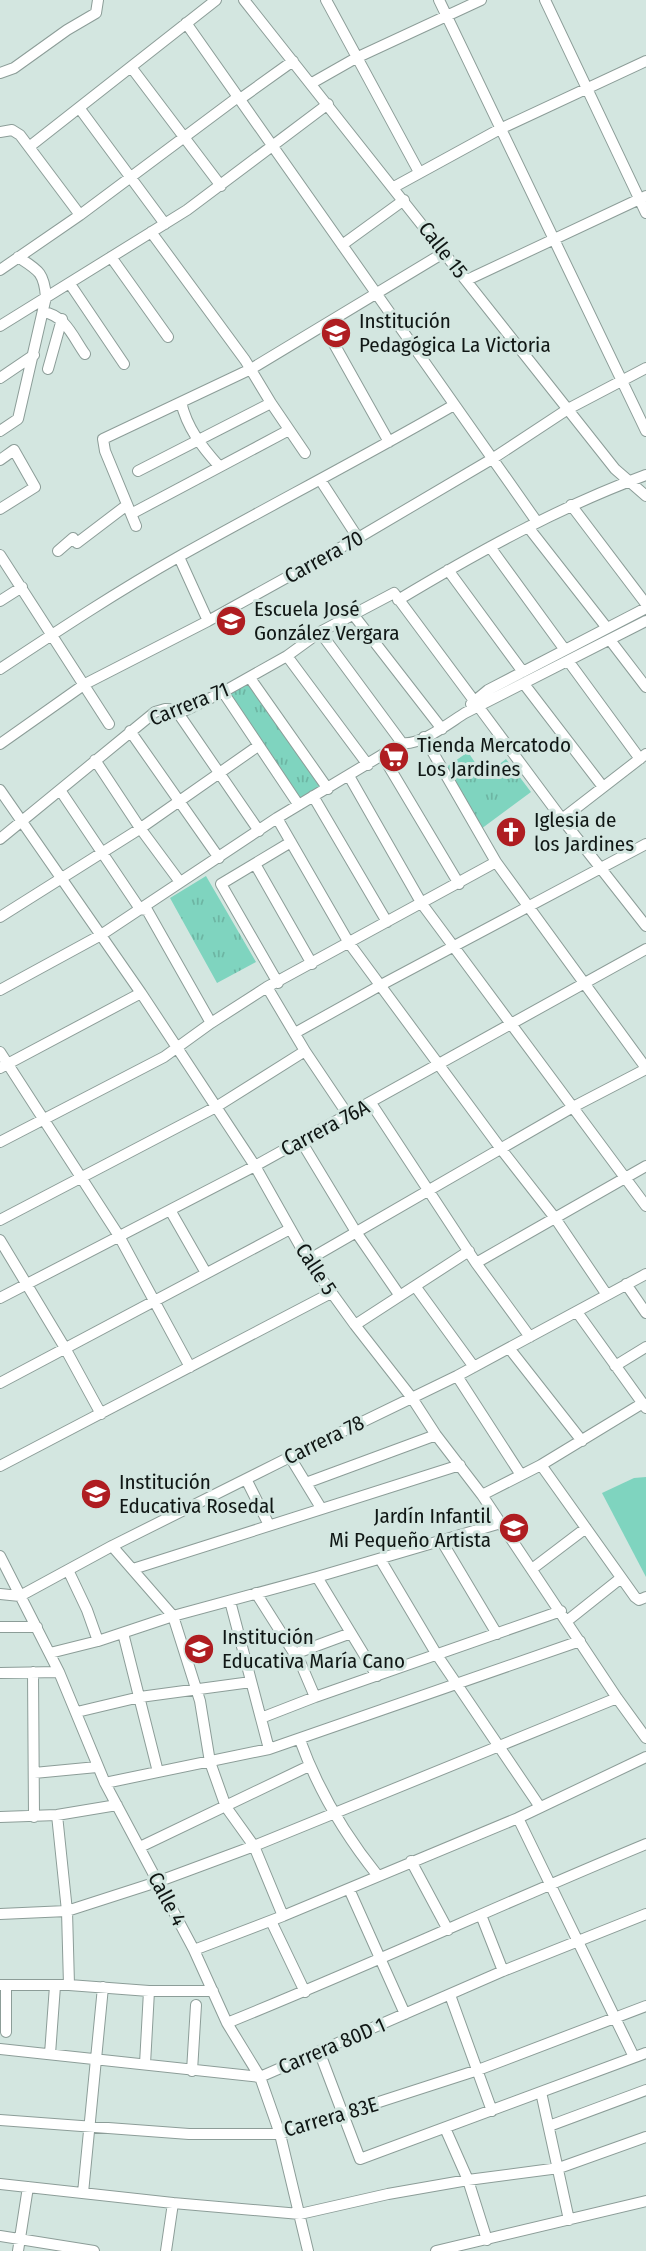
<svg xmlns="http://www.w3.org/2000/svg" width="646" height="2251" font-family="'Fira Sans Condensed',sans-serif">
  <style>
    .park { fill: url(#park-tufts) }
    .pitch { fill: #7fd4bf }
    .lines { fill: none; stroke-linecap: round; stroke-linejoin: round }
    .minor-casing { stroke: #8c9d98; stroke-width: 12 }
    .minor { stroke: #fff; stroke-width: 10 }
    .labels { text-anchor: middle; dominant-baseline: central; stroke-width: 6; stroke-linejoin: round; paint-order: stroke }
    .street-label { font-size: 21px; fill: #101715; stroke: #d3e6e0 }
    .poi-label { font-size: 21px; fill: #101715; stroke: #d3e6e0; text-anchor: start }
  </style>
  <defs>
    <pattern id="park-tufts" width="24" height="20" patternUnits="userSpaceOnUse" patternTransform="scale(1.75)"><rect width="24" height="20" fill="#7fd4bf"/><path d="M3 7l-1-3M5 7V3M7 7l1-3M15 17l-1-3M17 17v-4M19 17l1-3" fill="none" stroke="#6db5a3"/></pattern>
  </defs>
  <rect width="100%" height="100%" fill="#d3e6e0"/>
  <!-- park -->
  <path class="park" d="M248 681 321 787 297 800 225 693Z
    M468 752 484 776 506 759 531 792 481 829 445 768Z
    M206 876 256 962 217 983 170 898Z"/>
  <!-- pitch -->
  <path class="pitch" d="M646 1477V1577L602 1493 634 1478Z"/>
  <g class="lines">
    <!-- minor casing -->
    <g class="minor-casing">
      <path id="minor" d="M244 0 615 469 646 496
        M326 0 419 172
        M439 0 646 431
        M545 0 646 213
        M186 23 537 522
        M131 67 221 186
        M0 73 14 68 67 30 96 13 98 0
        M312 83 356 58 481 0
        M240 99 293 61
        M80 109 165 224
        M0 132 12 130 20 135 80 215
        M29 147 216 0
        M394 187 500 129 646 61
        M151 232 245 360 271 403 305 453
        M342 245 404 200
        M111 257 168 337
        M0 270 80 215 238 97
        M467 280 646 196
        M70 284 124 364
        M43 312C65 315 73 337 85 354
        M0 326 187 210 328 104
        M324 326 389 442
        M48 369 62 319
        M0 378 34 355
        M181 402C187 428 202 447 219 466
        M0 431 18 419 46 297C44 272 38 270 18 257
        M0 460 14 450 35 487 0 509
        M138 471 271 403
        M321 481 358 538
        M571 505 646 604
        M131 514 289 430
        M136 526 105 451 103 439 251 369 445 252
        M528 527 607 628
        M490 547 565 650
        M58 551 73 538 77 543 127 505
        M0 555 109 724
        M179 557 208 621
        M448 570 523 672
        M398 600C478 552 559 507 646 475
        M0 601 22 587
        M352 613 442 729
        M320 632 402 743
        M610 640 646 687
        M287 656 368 765
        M569 662 640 759
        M0 669C59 630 118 591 180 556 271 505 364 457 454 405
        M250 678 328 789
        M524 684 603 787
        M223 692 298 804
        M471 704 488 690 646 608
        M176 710 259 831
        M130 731 219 858
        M424 737 496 862 646 1068
        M0 744 85 684 208 621 358 538 492 459 568 409 646 368
        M382 755 459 884
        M95 760 140 828 180 882
        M349 776 422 904 646 1206
        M0 790 141 993 255 1166 308 1260 355 1325 412 1398 436 1435 482 1495 617 1698 646 1738
        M60 790 140 909 147 910 211 1023
        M313 796 387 922
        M277 818 349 943 501 1149 555 1218 607 1295
        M562 819 646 754
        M0 839 155 712 165 709 186 710 223 692 287 656 320 632 394 593 562 819 646 926
        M255 864 312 964
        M0 917 138 830 258 746
        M278 983 221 884 291 842
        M267 987 305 1051 348 1115
        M0 990 101 935 277 818 402 743C420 746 449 723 465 713L646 621
        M295 1033 381 985 646 844
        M0 1052 119 1236 190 1367
        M0 1068 141 993
        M371 1103 476 1263 530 1337
        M301 1141 356 1232 400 1296
        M0 1142 164 1057 211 1023 267 987 496 862
        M170 1210 206 1273
        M0 1220 216 1107 305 1051
        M0 1240 65 1348 101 1414
        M308 1260 573 1107 646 1069
        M476 1263 646 1166
        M626 1284 646 1313
        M415 1286 474 1367
        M0 1298 255 1166 646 949
        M577 1312 646 1408
        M355 1325 469 1251
        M509 1348 582 1441
        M615 1366 646 1347
        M457 1376 521 1475
        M0 1383 290 1229
        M290 1457 321 1508
        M541 1465 635 1597 639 1600 646 1597
        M0 1466 331 1293
        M246 1479 269 1525
        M306 1483 436 1435
        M482 1495 541 1465 643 1403
        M441 1540 497 1634
        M112 1546 173 1616 200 1701 210 1762 226 1807 254 1846 283 1916
        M0 1556 59 1672 105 1783 194 1950 227 2023 260 2077 280 2134 308 2251
        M380 1559 437 1655 540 1807
        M133 1569 460 1465
        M532 1569 586 1528
        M68 1570 87 1610 98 1641
        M317 1577 377 1676
        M256 1593 301 1664 315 1697
        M0 1594 20 1596 112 1546 290 1457 457 1376 646 1274
        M230 1601 269 1749
        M567 1621 621 1578
        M0 1627H37
        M123 1633 158 1772
        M50 1653 98 1641 173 1616 317 1577 501 1523
        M294 1654 351 1633
        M33 1672 34 1817
        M0 1673 59 1672
        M77 1712 140 1697 251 1682
        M261 1718 315 1697 561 1611
        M300 1740C318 1790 345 1835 378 1876
        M34 1773 97 1767
        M105 1783 269 1749 580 1641
        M57 1815 67 1911 69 1985
        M0 1817 57 1815 117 1805
        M518 1818 634 2057
        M140 1847 309 1766
        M411 1861 448 1930
        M349 1889 405 2014
        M0 1914 67 1911 157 1882 254 1846 617 1698
        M481 1915 503 1971
        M271 1921 305 1992
        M194 1950 283 1916 518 1818 646 1757
        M0 1985H69L149 1991H213
        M450 1995 492 2111
        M227 2023C368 1966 506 1902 646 1844
        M6 2032V1985
        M0 2049 260 2077 503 1971 646 1914
        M319 2051 360 2159 646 2053
        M50 2054 55 1986
        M145 2064 149 1991
        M192 2071 196 2005
        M541 2092 569 2220
        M0 2120 189 2134H280L478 2070 646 2006
        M549 2126 646 2090
        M445 2128 468 2180 487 2240
        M0 2184 173 2203 300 2214 388 2194 468 2180 559 2168 646 2137
        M83 2193 103 1987
        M0 2236 94 2251
        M18 2251 28 2187
        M166 2251 173 2203
        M436 2251 646 2201"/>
    </g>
    <!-- minor -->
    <use href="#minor" class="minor"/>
  </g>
  <!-- icons -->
  <defs>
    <g id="school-disc" transform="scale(1.575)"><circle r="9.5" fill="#af1d21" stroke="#d3e6e0"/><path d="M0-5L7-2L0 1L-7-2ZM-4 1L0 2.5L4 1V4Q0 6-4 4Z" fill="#fff"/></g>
    <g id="supermarket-disc" transform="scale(1.575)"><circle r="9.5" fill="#af1d21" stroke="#d3e6e0"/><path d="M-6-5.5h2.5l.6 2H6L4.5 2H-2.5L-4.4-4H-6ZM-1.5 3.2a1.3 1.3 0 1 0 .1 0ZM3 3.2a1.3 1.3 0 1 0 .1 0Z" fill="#fff"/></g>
    <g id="church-disc" transform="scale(1.575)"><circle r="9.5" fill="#af1d21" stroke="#d3e6e0"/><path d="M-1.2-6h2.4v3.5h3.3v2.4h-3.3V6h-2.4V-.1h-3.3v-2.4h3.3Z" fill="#fff"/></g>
  </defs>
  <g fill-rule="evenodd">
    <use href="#school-disc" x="336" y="333"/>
    <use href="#school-disc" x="231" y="621"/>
    <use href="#supermarket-disc" x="394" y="757"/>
    <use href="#church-disc" x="511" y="832"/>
    <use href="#school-disc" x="96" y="1494"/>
    <use href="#school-disc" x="514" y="1528"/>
    <use href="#school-disc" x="199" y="1649"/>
  </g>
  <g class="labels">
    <!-- street labels -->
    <g class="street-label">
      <text transform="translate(443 250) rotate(52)">Calle 15</text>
      <text transform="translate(324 557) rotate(-29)">Carrera 70</text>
      <text transform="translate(189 704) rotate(-22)">Carrera 71</text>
      <text transform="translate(325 1128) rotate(-28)">Carrera 76A</text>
      <text transform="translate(316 1269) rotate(57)">Calle 5</text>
      <text transform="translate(324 1440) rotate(-26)">Carrera 78</text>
      <text transform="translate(167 1899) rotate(62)">Calle 4</text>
      <text transform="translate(332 2046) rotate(-23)">Carrera 80D 1</text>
      <text transform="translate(331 2117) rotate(-16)">Carrera 83E</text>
    </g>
    <!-- poi labels -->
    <g class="poi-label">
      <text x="359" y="321">Institución<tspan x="359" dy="24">Pedagógica La Victoria</tspan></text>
      <text x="254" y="609">Escuela José<tspan x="254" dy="24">González Vergara</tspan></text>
      <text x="417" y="745">Tienda Mercatodo<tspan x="417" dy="24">Los Jardines</tspan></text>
      <text x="534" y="820">Iglesia de<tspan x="534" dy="24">los Jardines</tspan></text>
      <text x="119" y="1482">Institución<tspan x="119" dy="24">Educativa Rosedal</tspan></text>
      <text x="491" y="1516" text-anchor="end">Jardín Infantil<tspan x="491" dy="24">Mi Pequeño Artista</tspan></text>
      <text x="222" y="1637">Institución<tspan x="222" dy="24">Educativa María Cano</tspan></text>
    </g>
  </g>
</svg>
